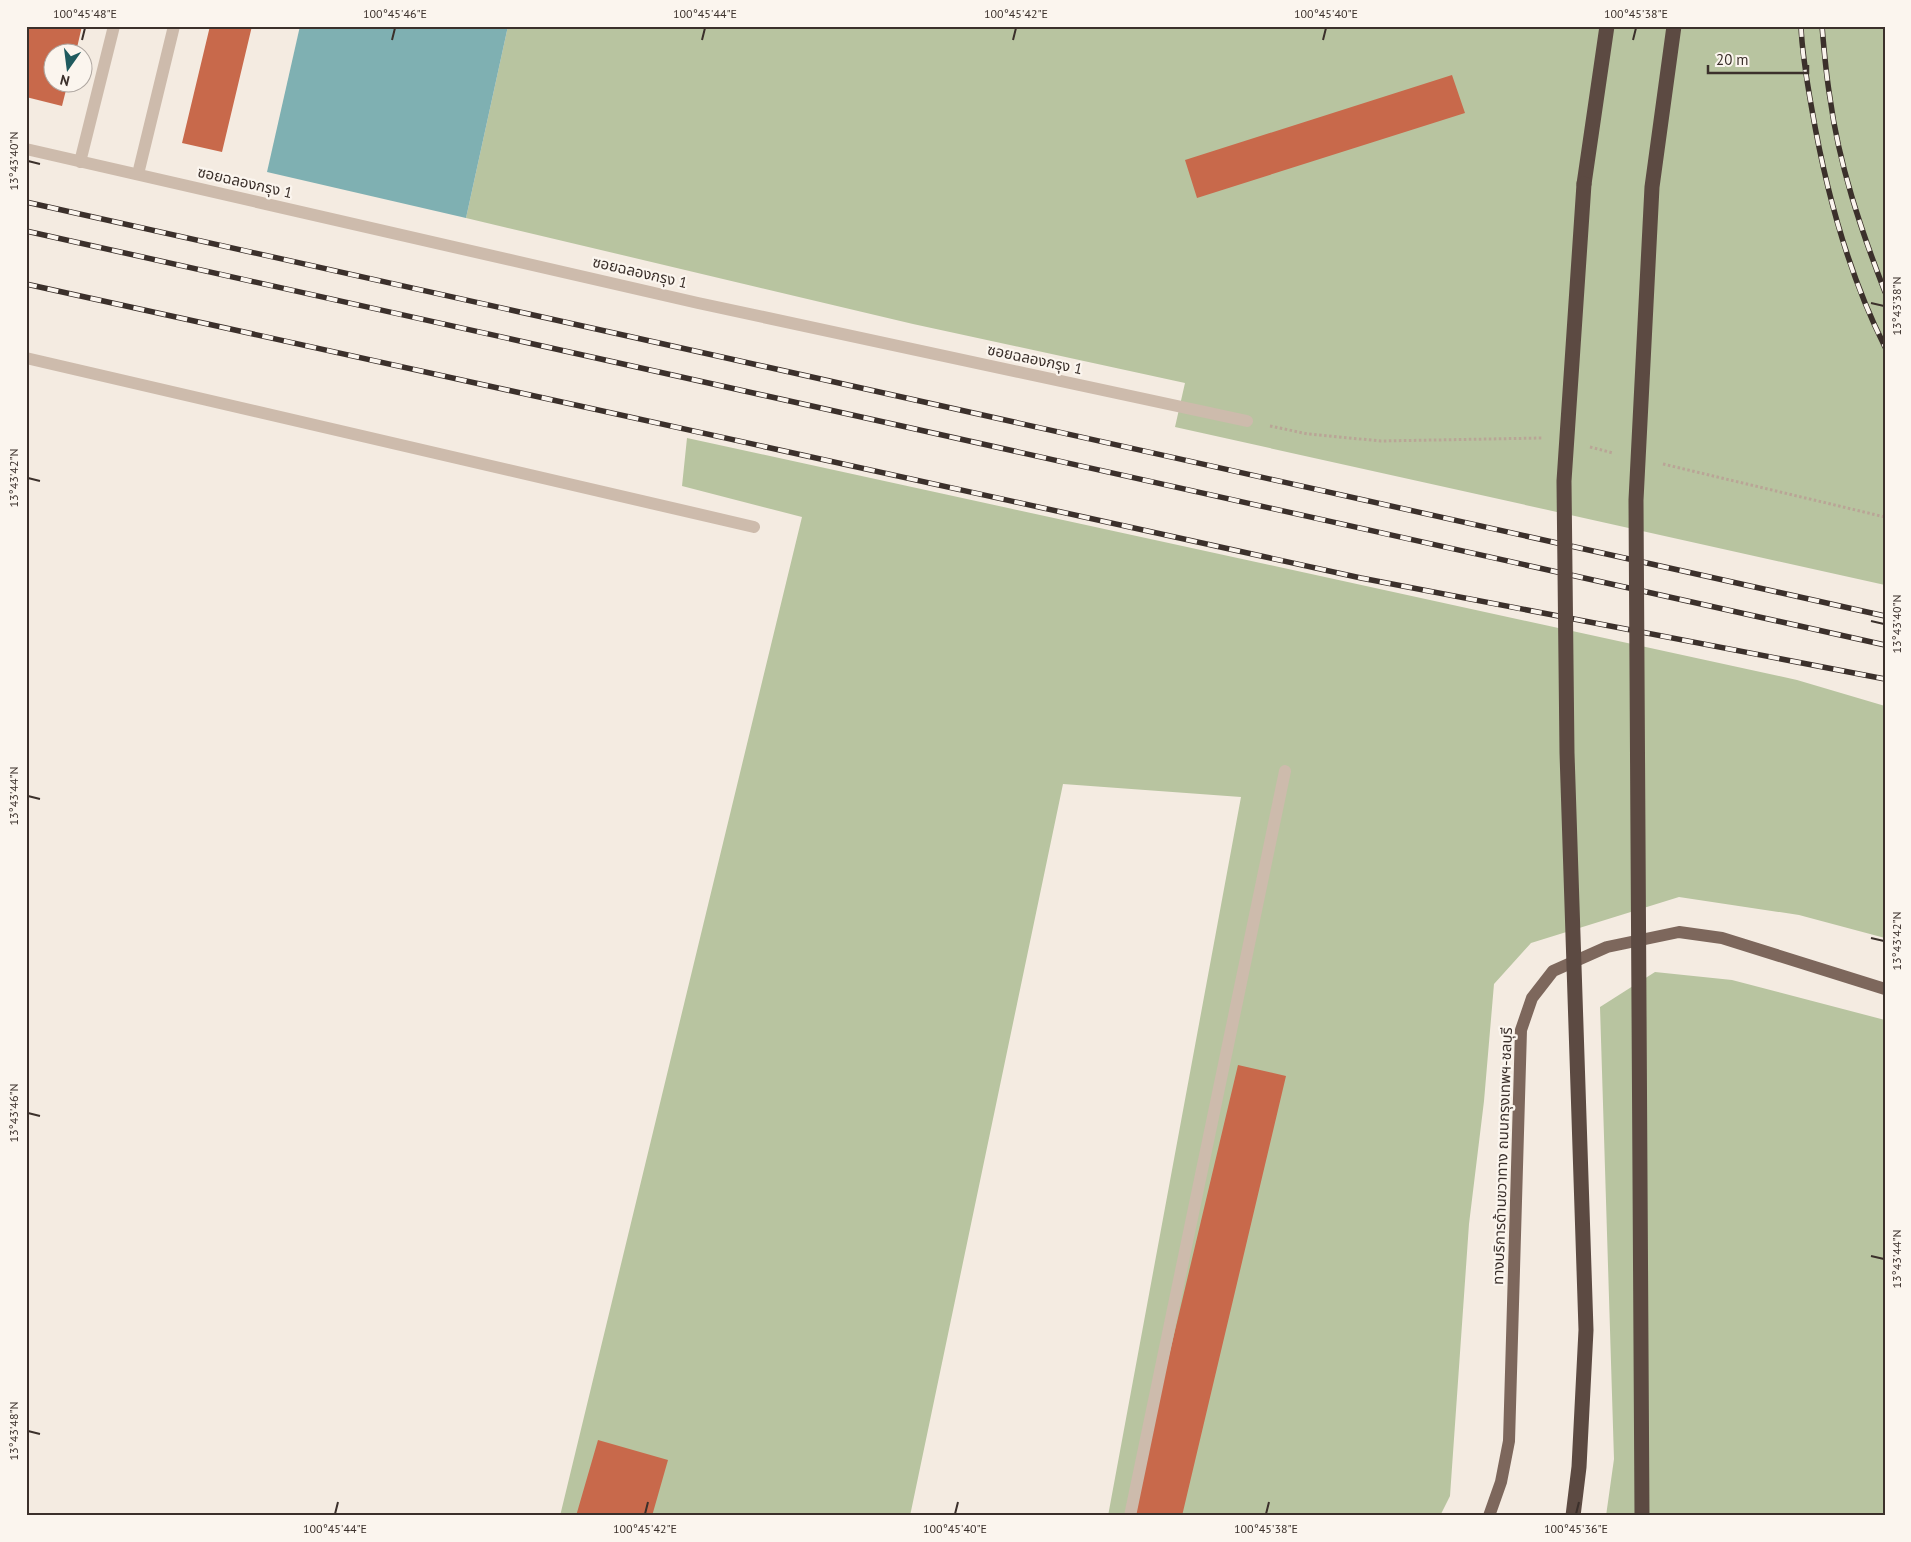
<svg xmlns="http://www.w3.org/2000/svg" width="1911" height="1542" font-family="'PT Sans','Noto Sans Thai',sans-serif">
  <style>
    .green { fill: #b8c4a0 }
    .water { fill: #7fb0b2 }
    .building { fill: #c8694b }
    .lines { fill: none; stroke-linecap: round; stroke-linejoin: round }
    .path { stroke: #b9a596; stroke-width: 3; stroke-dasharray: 2.5 2.5; stroke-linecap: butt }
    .minor { stroke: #cdbbac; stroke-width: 12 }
    .major { stroke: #7d675c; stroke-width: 12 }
    .highway { stroke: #5c4a42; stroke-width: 15 }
    .rail-casing { stroke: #3b302b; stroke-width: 5.5 }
    .rail { stroke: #fbf5ee; stroke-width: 4; stroke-dasharray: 11; stroke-linecap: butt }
    .highway-bridge { stroke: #5c4a42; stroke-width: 15 }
    .ticks { fill: none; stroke: #3b302b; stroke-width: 2 }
    .labels { text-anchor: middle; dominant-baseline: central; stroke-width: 4.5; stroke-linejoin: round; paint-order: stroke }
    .street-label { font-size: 15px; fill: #3b302b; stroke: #fbf5ee }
    .neatline { fill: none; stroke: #3b302b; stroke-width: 2 }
    .ticks-label { font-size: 12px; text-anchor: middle; fill: #3b302b }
  </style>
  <rect width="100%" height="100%" fill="#f4ebe1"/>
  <!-- green -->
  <path class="green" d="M508 26H1885V585L1175 427 1185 383 913 324 466 218Z
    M687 438 1797 680 1885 706V938L1799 915 1679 897 1531 943 1494 984 1484 1101 1469 1224 1450 1496 1440 1516H1108L1241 797 1063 784 910 1516H560L802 517 682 486Z
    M1655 972 1732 980 1885 1020V1516H1606L1614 1459 1600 1007Z"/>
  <!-- water -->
  <path class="water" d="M300 26H508L466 218 267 172Z"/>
  <!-- building -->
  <path class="building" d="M26 26H82L76 52H52V82H68L62 106 26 97Z
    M210 26H252L222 152 182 143Z
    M1452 75 1465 113 1197 198 1185 160Z
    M1238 1065 1286 1076 1182 1516H1131Z
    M598 1440 668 1460 652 1516H576Z"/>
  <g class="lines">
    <!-- path -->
    <path class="path" d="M1270 426 1308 434 1381 441 1542 438
      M1590 447 1613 453
      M1663 464 1885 517"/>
    <!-- minor -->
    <path class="minor" d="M26 149 698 303 1247 421
      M80 162 114 26
      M138 174 174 26
      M26 358 754 527
      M1130 1516 1285 771"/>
    <!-- major -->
    <path class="major" d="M1489 1516 1501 1482 1509 1441 1521 1030 1532 998 1553 971 1607 947 1679 932 1722 938 1885 989"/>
    <!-- highway -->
    <path class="highway" d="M1584 184 1607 26"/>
    <!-- rail casing -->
    <g class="rail-casing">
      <path id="rail" d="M1801 26C1802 54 1807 82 1812 110 1826 191 1848 273 1885 347
        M1822 26C1824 50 1826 74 1830 98 1839 165 1861 230 1885 292
        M26 202 1885 616
        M26 231 1885 645
        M26 284 1361 578 1885 679"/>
    </g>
    <!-- rail -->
    <use href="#rail" class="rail"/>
    <!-- highway-bridge -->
    <path class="highway-bridge" d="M1573 1516 1579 1467 1586 1330 1567 753 1564 481 1584 184
      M1642 1516 1636 500 1652 187 1674 26"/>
  </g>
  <!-- ticks -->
  <path class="ticks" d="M82 40 85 28M392 40 395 28M702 40 705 28M1013 40 1016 28M1323 40 1326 28M1633 40 1636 28M28 161 40 164M1871 303 1884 306M28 478 40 481M1871 621 1884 624M28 796 40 799M1871 938 1884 941M28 1113 40 1116M1871 1256 1884 1259M28 1431 40 1434M335 1514 338 1502M645 1514 648 1502M955 1514 958 1502M1266 1514 1269 1502M1576 1514 1579 1502"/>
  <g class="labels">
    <!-- street labels -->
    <g class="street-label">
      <text transform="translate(245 182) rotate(13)">ซอยฉลองกรุง 1</text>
      <text transform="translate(640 272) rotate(13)">ซอยฉลองกรุง 1</text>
      <text transform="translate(1035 359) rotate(12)">ซอยฉลองกรุง 1</text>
      <text transform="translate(1502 1156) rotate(-88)">ทางบริการด้านขวาทาง ถนนกรุงเทพฯ-ชลบุรี</text>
    </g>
  </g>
  <!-- border -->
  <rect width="1911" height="1542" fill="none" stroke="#fbf5ee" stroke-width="55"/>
  <!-- north arrow -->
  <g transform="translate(68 68) rotate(194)"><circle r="24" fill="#fbf5ee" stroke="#aea6a0"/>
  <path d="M0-4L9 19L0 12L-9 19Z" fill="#1f5a5e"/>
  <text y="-8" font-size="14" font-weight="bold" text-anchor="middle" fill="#3b302b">N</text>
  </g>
  <!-- scale -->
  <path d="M1708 65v8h100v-8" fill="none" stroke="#3b302b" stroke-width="2.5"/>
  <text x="1716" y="65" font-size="15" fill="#3b302b" stroke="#fbf5ee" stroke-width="4" paint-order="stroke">20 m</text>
  <rect x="28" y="28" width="1856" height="1486" class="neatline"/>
  <g class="ticks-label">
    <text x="85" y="18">100°45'48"E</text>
    <text x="395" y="18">100°45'46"E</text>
    <text x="705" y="18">100°45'44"E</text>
    <text x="1016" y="18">100°45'42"E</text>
    <text x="1326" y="18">100°45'40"E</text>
    <text x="1636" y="18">100°45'38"E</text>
    <text transform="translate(14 161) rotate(-90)" y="4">13°43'40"N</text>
    <text transform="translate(1897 306) rotate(-90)" y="4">13°43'38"N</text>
    <text transform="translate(14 478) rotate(-90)" y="4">13°43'42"N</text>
    <text transform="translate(1897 624) rotate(-90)" y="4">13°43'40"N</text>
    <text transform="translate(14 796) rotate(-90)" y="4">13°43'44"N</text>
    <text transform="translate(1897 941) rotate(-90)" y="4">13°43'42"N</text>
    <text transform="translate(14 1113) rotate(-90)" y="4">13°43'46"N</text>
    <text transform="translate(1897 1259) rotate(-90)" y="4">13°43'44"N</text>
    <text transform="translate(14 1431) rotate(-90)" y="4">13°43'48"N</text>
    <text x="335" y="1533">100°45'44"E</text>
    <text x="645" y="1533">100°45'42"E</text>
    <text x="955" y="1533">100°45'40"E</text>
    <text x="1266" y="1533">100°45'38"E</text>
    <text x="1576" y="1533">100°45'36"E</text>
  </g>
</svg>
